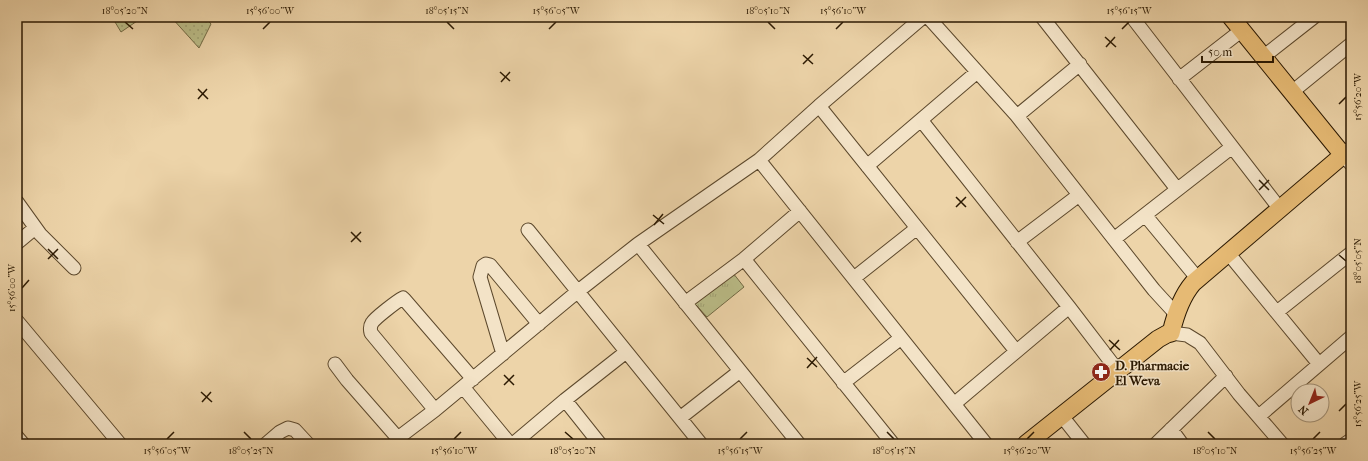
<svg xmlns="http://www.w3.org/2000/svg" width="1368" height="461" font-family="'IM FELL French Canon',serif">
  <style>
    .park { fill: url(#park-tufts); stroke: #726a44 }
    .garden { fill: url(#garden-dots); stroke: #726a44 }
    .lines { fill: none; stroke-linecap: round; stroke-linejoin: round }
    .minor-casing { stroke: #5c482c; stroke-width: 15 }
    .major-casing { stroke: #2b1902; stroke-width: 19 }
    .minor { stroke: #f3e3c7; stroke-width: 13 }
    .major { stroke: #e6ba74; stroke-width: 17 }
    .ticks { fill: none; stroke: #2b1902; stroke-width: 1.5 }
    .labels { text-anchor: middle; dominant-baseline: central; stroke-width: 3; stroke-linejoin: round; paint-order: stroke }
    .poi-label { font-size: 13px; font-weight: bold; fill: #2b1902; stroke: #f3e3c7; text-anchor: start }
    .neatline { fill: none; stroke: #2b1902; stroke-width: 1.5 }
    .ticks-label { font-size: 10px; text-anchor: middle; fill: #2b1902 }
  </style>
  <defs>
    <pattern id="park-tufts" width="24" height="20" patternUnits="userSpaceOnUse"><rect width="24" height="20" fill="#babc87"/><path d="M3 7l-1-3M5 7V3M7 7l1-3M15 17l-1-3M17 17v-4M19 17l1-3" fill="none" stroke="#a0a173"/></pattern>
    <pattern id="garden-dots" width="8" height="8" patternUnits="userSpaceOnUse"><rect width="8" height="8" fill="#babc87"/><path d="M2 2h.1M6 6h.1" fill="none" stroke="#a0a173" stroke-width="1.8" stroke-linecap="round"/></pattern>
  </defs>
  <rect width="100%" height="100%" fill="#edd4a9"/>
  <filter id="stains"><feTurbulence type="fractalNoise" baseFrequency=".005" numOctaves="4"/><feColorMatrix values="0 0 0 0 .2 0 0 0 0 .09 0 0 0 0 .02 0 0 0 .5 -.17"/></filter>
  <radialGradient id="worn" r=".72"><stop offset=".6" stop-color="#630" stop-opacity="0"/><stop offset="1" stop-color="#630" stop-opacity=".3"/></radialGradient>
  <!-- park -->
  <path class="park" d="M733 273 744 287 707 317 695 304Z"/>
  <!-- garden -->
  <path class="garden" d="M112 17H143L121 32Z
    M171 17H205L211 24 199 48Z"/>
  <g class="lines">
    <!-- minor casing -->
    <g class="minor-casing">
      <path id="minor" d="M928 17 1017 116 1154 290 1176 314
        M1042 17 1177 189
        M1132 17 1280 209
        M1263 57 1314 17
        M1179 79 1242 30
        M1292 92 1351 44
        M819 106 1016 351
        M1017 116 1080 64
        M921 120 1069 307 1118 371
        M1351 148 1343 155 1351 164
        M759 160 986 444
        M867 166 977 72
        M17 202 40 234 74 268
        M1145 215 1198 279
        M528 230 701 444
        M1114 239 1232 147
        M1017 242 1079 195
        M17 243 35 228
        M638 244 799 444
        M1228 253 1319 364
        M744 259 893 444
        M854 278 917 228
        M685 303 744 259 800 211
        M1277 312 1351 253
        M17 321 120 444
        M1171 333 1187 335 1200 343 1239 394 1282 444
        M503 354 480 277 483 266 486 264 490 265 539 324
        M335 364 347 380 403 444
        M843 383 901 338
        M463 387 510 444
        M565 400 600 444
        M954 404 1069 307
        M435 410 371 333C370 329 370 326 372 323 375 318 397 301 403 298L404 299 473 379
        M1061 415 1084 444
        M1259 416 1351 337
        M680 418 740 371
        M1171 429 1182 444
        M17 437 23 444
        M398 438 435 410 577 292 638 244 759 160 819 106 923 17
        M266 444 280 432 288 428 295 430 308 444
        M513 444 565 400 626 352
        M1156 444 1226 376
        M1345 444 1351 440"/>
    </g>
    <!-- major casing -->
    <g class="major-casing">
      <path id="major" d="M1026 444 1158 339 1167 334 1171 333C1175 316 1181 297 1193 283L1343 155 1231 17"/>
    </g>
    <!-- minor -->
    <use href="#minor" class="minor"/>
    <!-- major -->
    <use href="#major" class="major"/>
  </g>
  <!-- ticks -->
  <path class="ticks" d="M125 22 133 29M447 22 454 29M768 22 775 29M263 29 270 22M549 29 556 22M836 29 843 22M1122 29 1129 22M1105 37 1116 47M1106 47 1115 37M803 55 813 64M803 64 813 54M500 72 510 81M501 82 510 72M198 89 208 99M198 99 207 89M1339 104 1346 97M1259 180 1269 190M1259 190 1269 180M956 197 966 207M956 207 966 197M653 215 664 224M654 225 663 214M351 232 361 242M351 242 361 232M48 249 58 259M1339 255 1346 261M48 259 58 249M22 288 29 280M1109 340 1120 350M1110 350 1119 340M807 358 817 367M807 368 817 357M504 375 514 385M504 385 514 375M201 392 212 402M202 402 211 392M1339 411 1346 404M244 432 251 439M565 432 573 439M887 432 894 439M1208 432 1215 439M167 439 174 432M454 439 461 432M740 439 747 432M1027 439 1034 432M1313 439 1320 432"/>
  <!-- icons -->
  <defs>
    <g id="pharmacy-disc" transform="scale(1)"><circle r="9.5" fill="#8f2418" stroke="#f3e3c7"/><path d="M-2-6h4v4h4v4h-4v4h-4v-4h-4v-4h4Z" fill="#fff"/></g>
  </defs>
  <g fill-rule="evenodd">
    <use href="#pharmacy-disc" x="1101" y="372"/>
  </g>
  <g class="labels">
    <!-- poi labels -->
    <g class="poi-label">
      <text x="1115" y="365">D. Pharmacie<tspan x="1115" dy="15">El Weva</tspan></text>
    </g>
  </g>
  <!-- margin -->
  <rect width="1368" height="461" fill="none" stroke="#edd4a9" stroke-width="44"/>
  <!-- north arrow -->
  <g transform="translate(1310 403) rotate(223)"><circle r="19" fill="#f3e3c7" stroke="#a39278"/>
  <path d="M0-3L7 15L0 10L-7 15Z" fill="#8f2418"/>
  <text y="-6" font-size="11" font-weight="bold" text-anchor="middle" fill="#2b1902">N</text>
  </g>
  <!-- scale -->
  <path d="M1202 56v6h71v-6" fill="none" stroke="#2b1902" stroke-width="2"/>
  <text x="1208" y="56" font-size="12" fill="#2b1902" stroke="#f3e3c7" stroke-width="3" paint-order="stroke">50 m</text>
  <rect x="22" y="22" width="1324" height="417" class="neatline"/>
  <g class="ticks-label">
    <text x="125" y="14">18°05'20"N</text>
    <text x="270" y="14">15°56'00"W</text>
    <text x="447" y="14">18°05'15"N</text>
    <text x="556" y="14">15°56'05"W</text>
    <text x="768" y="14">18°05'10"N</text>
    <text x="843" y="14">15°56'10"W</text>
    <text x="1129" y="14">15°56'15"W</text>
    <text transform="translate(1357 97) rotate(-90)" y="4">15°56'20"W</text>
    <text transform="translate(1357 261) rotate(-90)" y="4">18°05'05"N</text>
    <text transform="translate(11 288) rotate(-90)" y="4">15°56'00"W</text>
    <text transform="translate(1357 404) rotate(-90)" y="4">15°56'25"W</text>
    <text x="167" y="454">15°56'05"W</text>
    <text x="251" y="454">18°05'25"N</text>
    <text x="454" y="454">15°56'10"W</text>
    <text x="573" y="454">18°05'20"N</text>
    <text x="740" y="454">15°56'15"W</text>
    <text x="894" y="454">18°05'15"N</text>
    <text x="1027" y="454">15°56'20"W</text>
    <text x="1215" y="454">18°05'10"N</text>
    <text x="1313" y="454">15°56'25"W</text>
  </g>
  <rect width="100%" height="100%" filter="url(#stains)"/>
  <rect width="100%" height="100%" fill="url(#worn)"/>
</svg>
